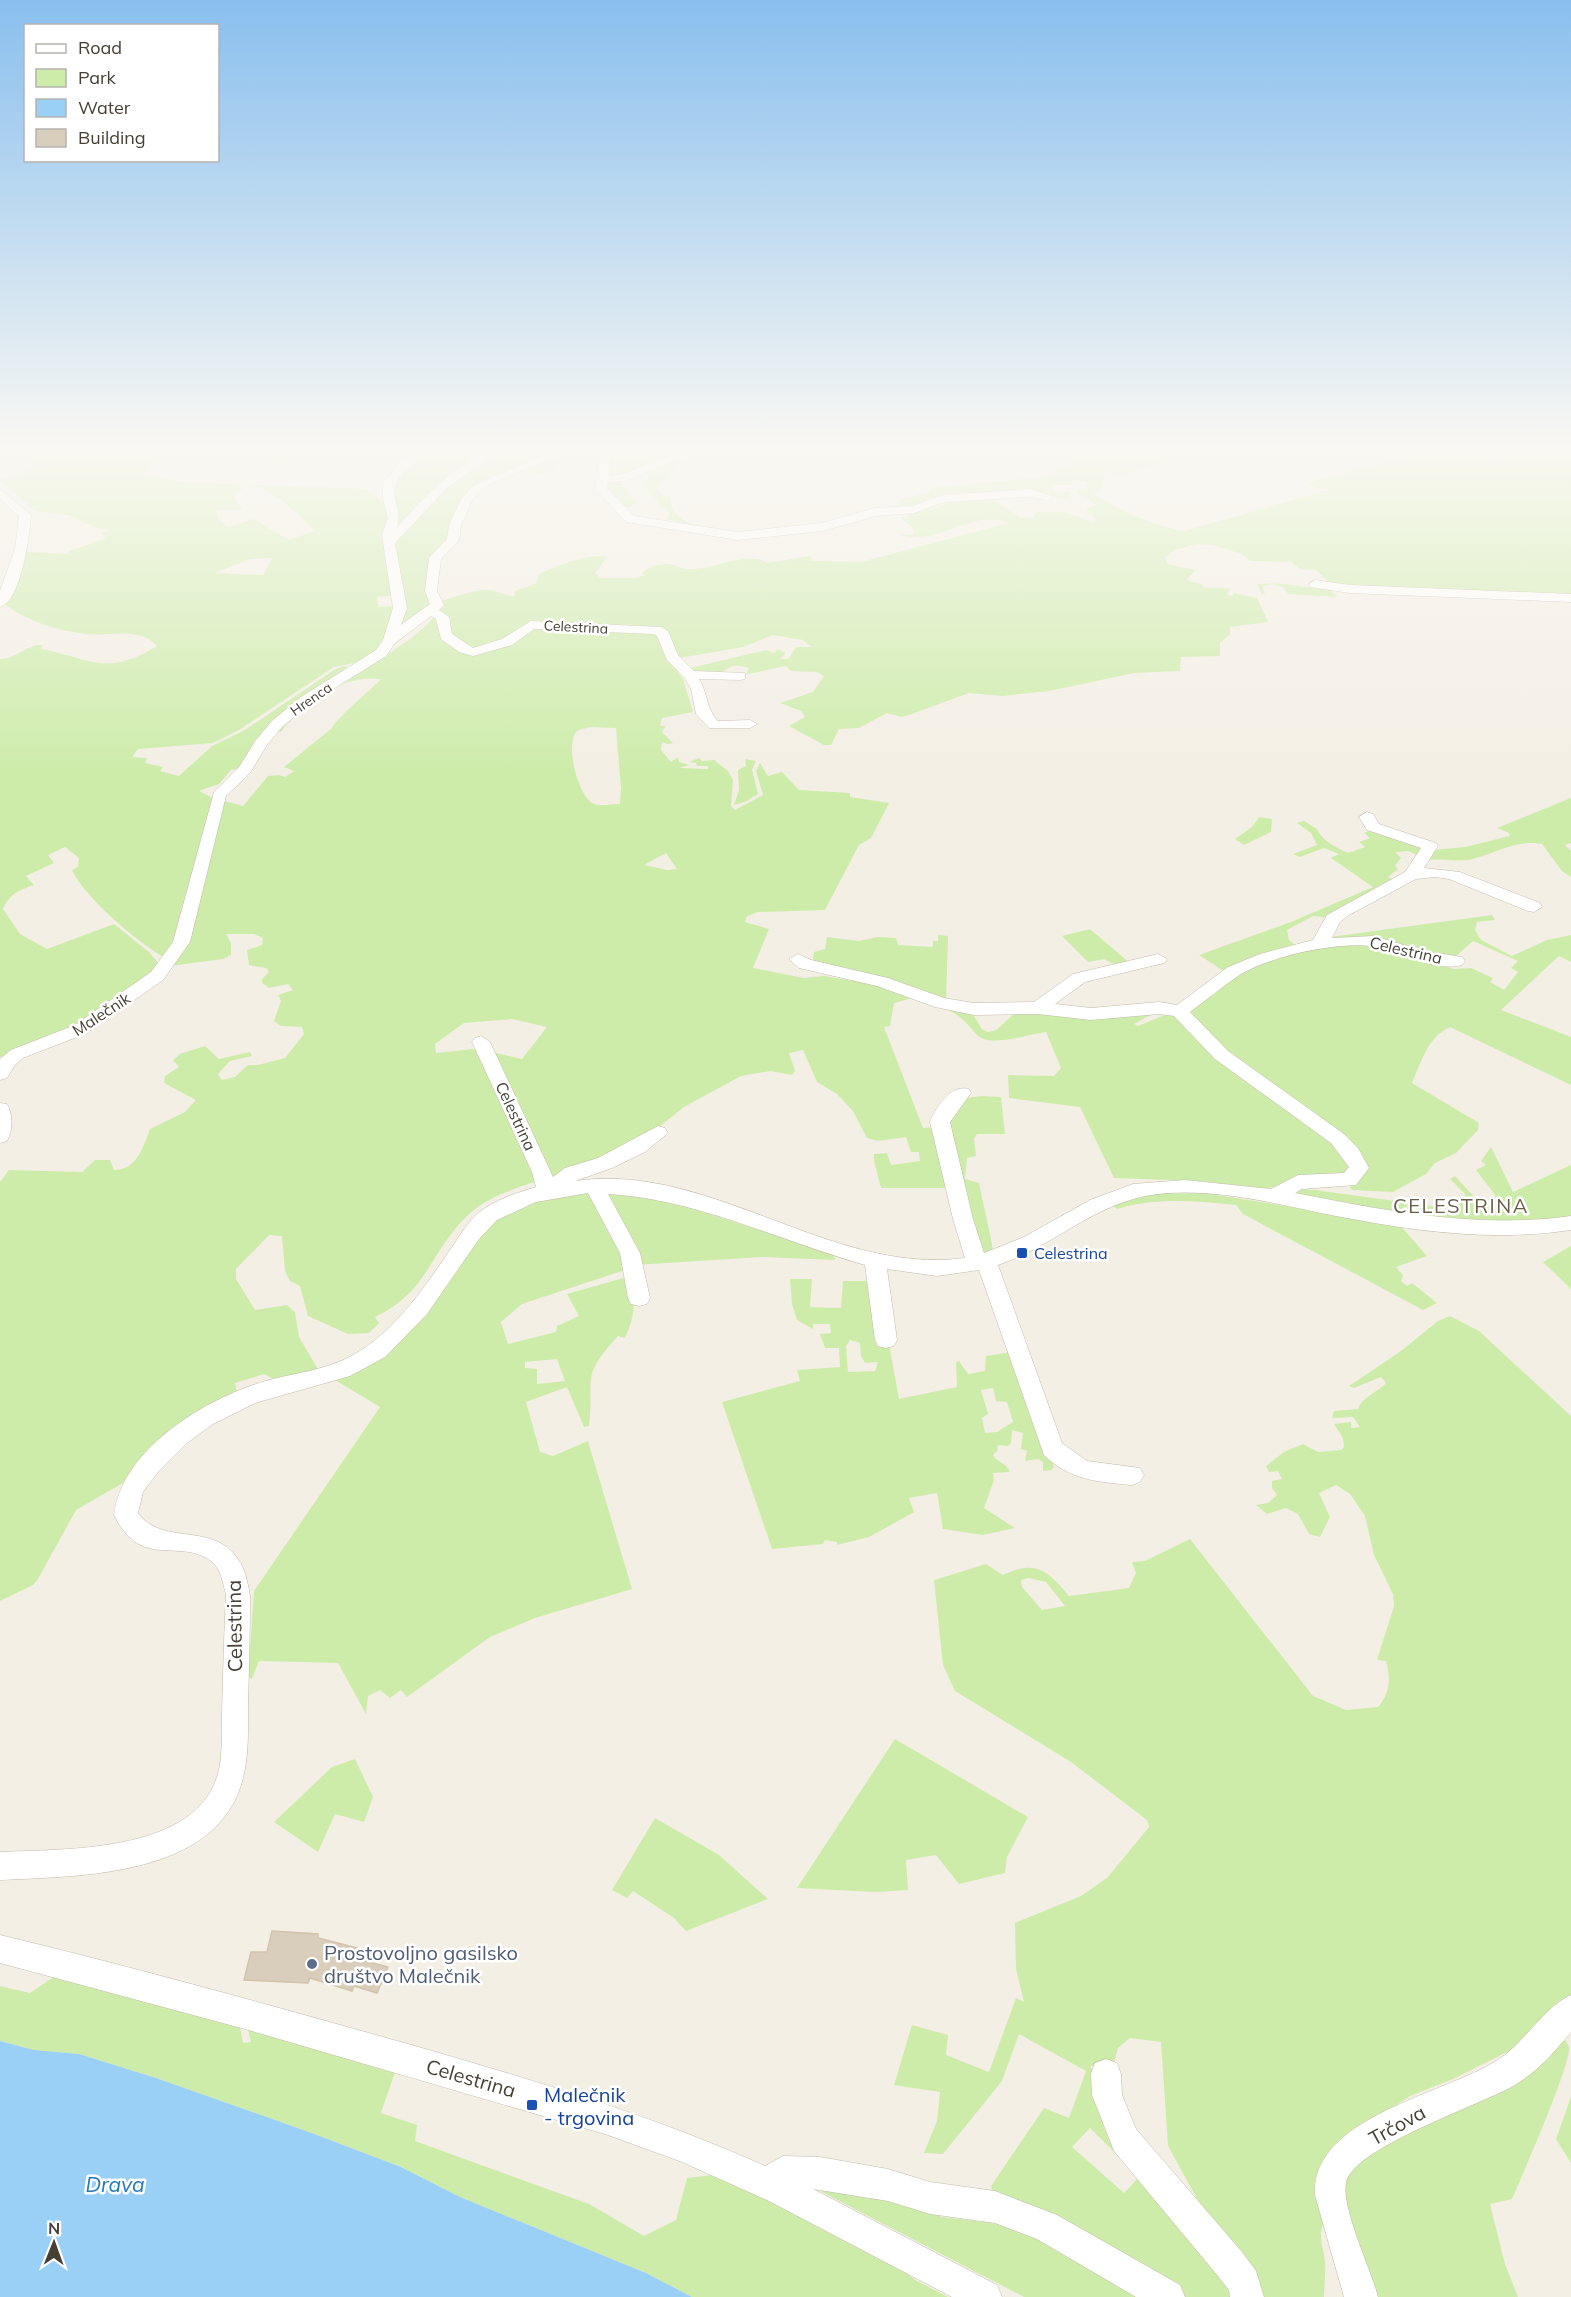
<svg xmlns="http://www.w3.org/2000/svg" width="1571" height="2297" font-family="Mulish,sans-serif">
  <style>
    .green { fill: #cdecaa; fill-rule: evenodd }
    .water { fill: #9bd0f6 }
    .building { fill: #d9cebc; stroke: #d2c3ac; stroke-width: 1.5 }
    .lines { fill: none; stroke-linecap: round; stroke-linejoin: round }
    .minor-casing { stroke: #c3baa9; stroke-width: 1 }
    .minor { fill: #fff; fill-rule: evenodd }
    .transit-dot { fill: #1a4fb4; stroke: #fff; stroke-width: 2 }
    .service-dot { fill: #5c6f8a; stroke: #fff; stroke-width: 2 }
    .labels { text-anchor: middle; dominant-baseline: central; stroke-width: 5; stroke-linejoin: round; paint-order: stroke }
    .far-street-label { font-size: 14px; fill: #473f34; stroke: #fff }
    .street-label { font-size: 16px; fill: #473f34; stroke: #fff }
    .transit-label { font-size: 16px; fill: #164399; stroke: #fff; text-anchor: start }
    .quarter-label { font-size: 20px; letter-spacing: 1.5px; fill: #6a5e4a; stroke: #fff }
    .near-street-label { font-size: 20px; fill: #473f34; stroke: #fff }
    .near-service-label { font-size: 20px; fill: #4e5e75; stroke: #fff; text-anchor: start }
    .near-transit-label { font-size: 20px; fill: #164399; stroke: #fff; text-anchor: start }
    .near-water-label { font-size: 21px; font-style: italic; fill: #247abb; stroke: #fff }
  </style>
  <rect width="100%" height="100%" fill="#f4efe5"/>
  <!-- green -->
  <path class="green" d="M53 450 107 453 109 450H204L202 454 158 457 143 473 182 482 366 489 388 506 397 595 377 597 378 607 397 606 384 644 363 661 334 667 239 730 213 743 138 749 132 757 147 758 145 763 163 767 160 771 179 776 212 746 245 730 334 670 344 666 350 668 298 704 243 768 231 770 219 784 199 791 213 798 180 932 165 958C137 942 85 898 72 870L78 867 79 858 65 847 48 855 54 863 26 876 34 885C20 890 9 894 3 909L20 934 47 949 114 924 149 952 160 965 91 1020 6 1057H0V659C17 659 26 644 43 645L41 649C93 659 106 677 157 646 138 626 110 637 86 634 58 631 30 622 7 606L5 602 26 552 68 554 69 551 107 538 101 533 112 530 100 529 68 515 35 511 0 480 34 469 30 460ZM239 485C271 483 294 511 315 531L289 540 254 519 228 527 219 520 217 510H242L233 494 243 490ZM272 558 263 575 214 573 250 559Z
    M267 450H303L301 460 265 462Z
    M428 450H494L450 479 396 534 393 503 395 478Z
    M507 450H559L479 485 450 537 432 559 435 602 423 621 392 647 395 542C421 514 467 456 507 450Z
    M569 450H590L600 457C574 449 563 455 547 474H537L527 469Z
    M600 450H699C668 456 642 475 610 479Z
    M1079 450H1194L1121 476 1107 471 1100 493H1093C1121 512 1151 525 1184 531L1330 490 1305 485 1315 480 1435 450H1472L1489 459 1547 450 1567 458 1571 457V598L1335 588 1316 570 1300 569 1291 562 1251 561 1242 554 1213 545 1196 544 1175 550 1165 558 1168 564 1195 570 1187 580 1204 585 1202 587C1212 589 1222 587 1231 589L1227 594 1232 596 1234 593 1257 598 1268 622 1230 627V634L1220 643V656L1181 657 1180 671 1134 673 1049 691 1003 696 969 693 909 715 902 717 887 713 859 728 839 729 831 745H824L789 726 805 717 801 711 780 703 813 692 824 676 817 672 791 671 786 666 748 674 746 673 749 668C736 664 732 664 722 673L693 676 690 668 766 650 775 653 777 649 786 653 780 659H788L796 647H812L803 640 773 635 743 647 674 659 672 664 683 679 693 712 662 718 660 726H666L662 732 673 743 668 744 662 742 661 750 671 762 678 757 679 762 689 765 679 768 708 769V766H697L696 763 689 762 699 758 702 761 714 760 728 771 733 780 731 806 735 810 763 795 756 771 760 763 768 776 782 772 799 790 850 793V797L889 803 871 838 859 845 825 910 758 912 747 916 745 922 769 929 753 968 804 978 824 976 853 981 862 978 912 998 894 1003 890 1026 884 1027 923 1128 935 1127 949 1188H881L874 1161V1154L887 1153 891 1165 920 1161 919 1152H911L906 1137 878 1141 867 1138 853 1111 837 1094 817 1082 803 1050 789 1053 795 1071 792 1075 770 1071 741 1076 684 1107 639 1143 550 1178 488 1051 522 1059 547 1027 512 1019 464 1023 435 1044 436 1053 474 1049 478 1051 540 1180C513 1189 483 1198 463 1220 428 1257 427 1292 375 1317L379 1323 369 1333 348 1334 308 1316 300 1286 290 1281 285 1271 282 1236 269 1235 236 1269V1279L255 1310 287 1305 295 1312 299 1337 319 1371 276 1380 264 1374 235 1383 237 1393 142 1462 123 1483 76 1510 38 1579 33 1585 0 1601V1182L9 1170 82 1172 95 1160H110L114 1170C137 1170 143 1147 150 1129L185 1112 196 1100 164 1083 165 1076 179 1067 173 1060 180 1054 205 1046 219 1059 250 1052 252 1056 230 1061 218 1074 222 1080 235 1077 248 1065H258L285 1058 304 1034 302 1027 281 1026 274 1021 281 1001 278 995 293 990 288 984 269 988 262 983V979L269 972 266 968 249 965 247 950 262 945 263 938 254 934H226L231 943V955L223 959 170 966 221 800 243 806 268 776 279 775 285 777 294 771 284 767 332 728C337 717 370 691 381 679 343 674 303 701 281 732L274 731C287 720 300 708 314 698 340 679 439 634 441 601 456 597 479 587 495 591 501 593 506 596 514 596L515 591 537 583 539 574C553 567 593 552 607 557L595 573 600 578H636L645 575 642 573C649 567 655 565 664 564 673 563 677 568 686 569 711 572 745 549 768 563L810 556 813 561 861 562 1009 523C974 508 934 547 900 535L914 534 913 528 900 517 908 518V515L893 511 923 506 931 510 952 502 950 499 988 497 1021 518 1033 517 1037 512C1045 512 1054 512 1062 512 1074 514 1083 520 1095 522V518L1086 509 1097 505 1078 494V491L1087 490V482L1072 480V485H1051L1054 488 1051 489 1059 493 1070 492 1071 496 1067 500 1042 494 928 498 925 500 929 502 911 507 883 510 902 504 899 501 902 499 930 492V488L1035 478 1078 461ZM591 727 616 728 621 788 620 804C611 804 599 807 592 803 577 793 564 741 578 730ZM666 853 677 869 667 870 644 865Z
    M713 452 676 464 657 486 658 491 670 498C672 523 695 524 714 530L667 519 670 513 660 506 658 500 647 492 648 475 644 472 662 463Z
    M601 481H621L631 497 637 502 631 507 619 508Z
    M1276 583 1330 590 1337 597 1288 594 1283 587 1271 584 1262 587 1265 594 1262 595 1257 584Z
    M745 759 756 761 752 770 758 794 745 802 734 805 739 790 738 770 746 766Z
    M1571 798V843L1565 845 1571 851V877L1562 871 1542 844C1517 839 1496 853 1473 859 1457 863 1441 857 1425 861L1433 850 1465 847 1510 836 1509 833 1497 828Z
    M1259 817 1272 819 1271 832 1244 845 1235 839 1252 827Z
    M1304 821 1317 829C1322 841 1337 848 1348 853L1365 847 1359 842 1370 838 1364 833 1371 830 1422 848 1421 857 1408 851 1395 852 1401 858 1395 866 1398 869 1388 877 1395 880 1330 918 1313 916 1287 930 1289 940 1294 944H1300L1228 974 1199 955 1291 922 1373 887 1331 858 1339 854 1324 848 1300 857 1293 854 1317 845 1311 833 1297 823Z
    M1492 915 1495 920 1477 922 1475 930 1481 940 1512 956 1547 940 1571 935V962L1559 956 1501 1010 1571 1037V1085L1450 1027C1427 1038 1422 1061 1412 1083L1479 1123 1478 1130 1456 1153 1435 1163 1426 1174 1393 1192 1352 1190 1350 1187 1361 1179 1359 1164 1192 1024 1190 1011 1243 971 1278 958 1328 946 1374 944 1454 969 1471 968 1493 978 1490 982 1504 990 1518 972 1511 968 1518 961 1473 941 1454 958 1386 944 1329 942 1330 937Z
    M1090 929 1131 964 1118 966 1104 959 1088 962 1062 936Z
    M938 935 948 936 946 1002 812 964 814 952 825 949 827 937 859 941 877 937 896 938 898 945 933 947V941H938Z
    M944 1008 972 1013 982 1029 988 1032 996 1030 1014 1014 1160 1010 1134 1024 1138 1026 1167 1014 1181 1019 1322 1132 1353 1165 1352 1175 1261 1189 1201 1181 1114 1178 1080 1107 1009 1098 1008 1075 1054 1076 1061 1068 1046 1032C1029 1034 989 1048 977 1035 966 1023 960 1014 944 1008Z
    M981 1096 1001 1097 1005 1134H977L974 1139 976 1156 967 1158 965 1179 979 1183 992 1244 993 1252 979 1254 944 1128 966 1098Z
    M1491 1147 1513 1192 1571 1165V1216L1523 1225 1467 1222 1293 1195 1300 1189 1315 1190 1439 1207 1466 1195 1450 1179 1455 1176 1479 1202 1496 1196 1476 1170 1486 1165 1481 1161Z
    M587 1192 592 1195 621 1242 625 1270 522 1304 501 1322 508 1344 556 1332 557 1326 579 1316 567 1294 627 1277C636 1304 636 1312 625 1338L618 1336C579 1379 595 1375 589 1426L584 1427 567 1387 526 1402 540 1452 553 1456 588 1441 632 1589 535 1618 490 1637 407 1697 401 1690 390 1698 380 1690 368 1696 366 1714 338 1663 259 1661 252 1679 248 1677 254 1591 380 1407 335 1380 385 1355 400 1342 492 1222 538 1200ZM557 1359 565 1381 537 1384V1369L525 1368V1362Z
    M606 1192 678 1204 834 1254 835 1260 762 1257 635 1265Z
    M1204 1193 1399 1224 1427 1256 1396 1267 1403 1275 1401 1281 1407 1286 1412 1283 1437 1303 1423 1310 1243 1214 1236 1205C1196 1201 1156 1197 1117 1209L1112 1204 1155 1194Z
    M1571 1246V1289L1543 1262Z
    M790 1279H812L810 1307 841 1308 843 1281H873L888 1338 899 1399 957 1387 956 1362 959 1361 968 1374 985 1371 986 1356 1012 1352 1054 1467 1051 1470 1043 1471V1462L1038 1459 1025 1461 1027 1451 1021 1449 1023 1433 1012 1430 1011 1443 1008 1446 999 1445 997 1447 998 1450 993 1455C998 1463 1007 1463 1010 1472L993 1473 994 1480 984 1508 1015 1528 983 1535 943 1529 937 1493 909 1498 914 1512 869 1537 837 1545V1542L825 1540 823 1544 772 1549 722 1402 800 1381 797 1370 840 1367 839 1348H825L820 1334 831 1333 830 1324H813V1329L797 1320 792 1304ZM850 1340 860 1343 861 1356 865 1363 878 1362 875 1371 848 1372 846 1346ZM993 1388 996 1401 1007 1402 1013 1422 997 1432 985 1433 982 1418 988 1414 981 1390Z
    M1450 1316 1479 1331 1571 1416V1995L1517 2047 1453 2079 1410 2096 1357 2131 1329 2216C1315 2232 1323 2243 1325 2262 1326 2273 1324 2286 1324 2297H1259L1221 2242 1168 2146 1161 2042 1130 2038 1118 2048 1113 2066H1090L1238 2297H1179L995 2203 991 2186 1044 2108 1069 2118 1086 2071 1019 2034 1002 2081 943 2154 924 2153 937 2121 940 2092 894 2085 912 2025 948 2035 946 2055 989 2072 1016 1998 1024 2002 1016 1969 1015 1923 1081 1896 1107 1878 1149 1827 1147 1820 1071 1762 955 1691 943 1665 934 1580 986 1564 1003 1575C1036 1559 1048 1571 1069 1596L1129 1588 1136 1573 1132 1562 1145 1561 1190 1539 1313 1696 1346 1710 1378 1707C1390 1693 1391 1679 1386 1661L1377 1660 1394 1606 1393 1594 1374 1555 1365 1516 1350 1494 1336 1485 1319 1493 1330 1517 1320 1537 1309 1534 1298 1514 1286 1508 1267 1514 1256 1505 1268 1503 1277 1495 1272 1488V1481L1282 1479 1278 1471 1269 1472 1266 1466 1284 1452 1303 1444 1318 1452 1341 1450 1344 1447 1343 1438 1334 1424 1351 1422V1428L1360 1427 1353 1417 1332 1418 1334 1411 1358 1409C1361 1398 1378 1392 1386 1383L1381 1377 1354 1388 1349 1386 1401 1351 1438 1321ZM1029 1578 1046 1582 1065 1606 1042 1610 1022 1587 1021 1580ZM1090 2128 1139 2177 1124 2193 1072 2147Z
    M895 1739 1028 1817 1007 1857 1005 1873 959 1884 936 1855 906 1860 908 1890 876 1892 797 1888Z
    M355 1759 373 1797 364 1822 335 1814 318 1852 274 1822 332 1767Z
    M655 1818 719 1855 768 1899 686 1931 674 1918 633 1891 627 1898 612 1890Z
    M55 1976 239 2022 243 2043 251 2042 247 2025 396 2069 381 2113 417 2125 415 2141 589 2204 644 2236 676 2220 687 2178 720 2174 855 2238 917 2281 948 2297H692L646 2273 460 2197 401 2167 309 2132 156 2078 79 2054 34 2050 0 2041V1986L30 1993Z
    M1561 2037C1565 2040 1568 2042 1569 2048 1571 2064 1522 2177 1512 2199L1490 2204 1505 2264 1518 2297H1365L1344 2209 1346 2166Z
    M1571 2097V2163L1556 2139Z
    M822 2187 905 2202 942 2217 1019 2226 1148 2297H1024L822 2192Z"/>
  <!-- water -->
  <path class="water" d="M0 2041 34 2050 79 2054 156 2078 309 2132 401 2167 460 2197 646 2273 692 2297H0Z"/>
  <!-- building -->
  <path class="building" d="M272 1931 318 1934V1938L369 1951 365 1961 388 1967 377 1993 354 1986 352 1991 310 1978 308 1983 244 1980 251 1952H267Z"/>
  <g class="lines">
    <!-- minor casing -->
    <g class="minor-casing">
      <path id="minor" d="M418 450H431C416 466 391 472 395 499 397 510 401 516 397 527 421 502 465 450 500 450L447 488 395 543 407 608 401 625 430 604 425 591 429 558 447 539 449 525 462 498 474 485 556 450H571L495 482 482 489 473 499 461 525 459 540 441 559 437 591 444 605 439 610 449 617 452 634 473 648 502 639 531 621 661 627 668 631 678 655 694 671 745 673V679L740 680 699 679C708 693 706 709 718 721L750 720 757 724 750 728H709L696 714 691 689 684 677 667 660 657 636 653 634 534 629 512 645 473 656 459 652 441 639 436 619 431 616 395 643 386 656 311 703 282 727 267 745 250 773 226 796 190 942 163 980 87 1033 23 1058 15 1065 7 1078 0 1080V1059L11 1050 75 1025 151 972 173 942 214 792 239 767 256 740 272 721 301 697 376 650 383 640 393 608 382 535 388 518 383 499V483L400 462Z
        M590 450H604L610 454 609 475C627 477 645 463 662 458 684 451 704 450 727 450L671 462 626 481 608 482 607 488 634 516 738 532 821 523 875 508 913 506 943 495 1031 489 1054 497 1048 501 1031 497 944 502 914 513 876 516 822 531 738 540 626 522 595 489 600 457Z
        M1560 450H1571V455Z
        M0 489 31 515C30 534 21 602 0 607V591L15 549 19 516 0 499Z
        M1315 580 1350 585 1571 594V602L1350 593 1310 587 1309 584Z
        M1367 812 1373 814 1379 824 1436 843 1438 846 1424 868 1460 872 1540 903 1542 907 1534 912 1528 911 1449 879 1435 877 1416 879 1349 915 1340 922 1332 938 1374 936 1423 951 1462 957 1465 961 1462 965C1432 973 1402 949 1372 946 1336 942 1269 956 1238 976 1222 987 1206 1000 1190 1012L1228 1051 1344 1134 1358 1148 1369 1168 1356 1185 1302 1189 1295 1193C1387 1211 1477 1229 1571 1216V1230C1491 1242 1415 1231 1336 1216 1277 1204 1211 1186 1151 1195 1094 1204 1052 1247 998 1265L1062 1443 1087 1461 1140 1468 1144 1475 1140 1482 1132 1485C1097 1482 1070 1480 1044 1455L979 1270 937 1276 887 1269 897 1340 894 1346 886 1348 878 1346 875 1340 865 1265C780 1241 697 1199 608 1194L640 1253 650 1298 647 1304 639 1306 631 1304 628 1298 620 1253 588 1193 536 1202 497 1220 479 1239 427 1314 385 1357 350 1376 255 1403 213 1424 187 1443 158 1472 143 1492 138 1513C163 1548 217 1519 241 1564 246 1573 248 1585 250 1595 250 1632 249 1668 248 1705 248 1729 249 1754 243 1778 219 1877 81 1876 0 1880V1852C63 1849 187 1853 215 1782 224 1762 221 1736 222 1714 223 1674 224 1635 226 1595 223 1583 221 1569 211 1561 179 1537 141 1571 114 1515 122 1449 204 1400 262 1382 292 1373 325 1371 353 1355 394 1332 422 1291 448 1253 458 1239 466 1224 478 1213 495 1200 516 1193 536 1187L532 1172 472 1042 475 1038 481 1036 490 1042 553 1177 565 1168 598 1158 658 1126 665 1128 668 1133 645 1152 612 1168 575 1181C710 1161 830 1276 965 1258L953 1219 930 1122C936 1107 951 1084 969 1089L971 1093 950 1122 973 1219 984 1253 1024 1237 1090 1200 1133 1184 1185 1180 1271 1189 1298 1175 1344 1173 1349 1167 1331 1143 1215 1059 1174 1016 1159 1014 1091 1020 1038 1014 974 1015 935 1007 877 986 799 968 789 959 798 954 811 960 888 978 944 998 974 1003 1034 1002 1073 974 1158 954 1167 959 1164 963 1085 982 1055 1004 1091 1008 1159 1002 1177 1005 1228 967 1260 954 1313 940 1327 915 1405 872 1421 848 1367 830 1359 817Z
        M0 1103 7 1104C13 1115 13 1130 7 1141L0 1143Z
        M0 1935C137 1968 273 2006 408 2044 529 2079 649 2114 765 2166L783 2156 820 2157 888 2169 930 2182 995 2191 1057 2215 1180 2285 1185 2297H1136L1037 2239 995 2223 930 2214 888 2201 813 2189 997 2285 1002 2297H952L767 2200 682 2162 608 2135 245 2029 0 1963Z
        M1571 1995V2032C1555 2051 1539 2070 1518 2083 1486 2104 1353 2146 1346 2183 1341 2208 1371 2269 1378 2297H1344L1315 2195C1311 2117 1445 2094 1496 2061 1523 2045 1545 2006 1571 1995Z
        M1106 2059 1117 2063 1121 2074 1122 2095 1136 2129 1242 2252 1256 2271 1264 2297H1230L1229 2290 1218 2276 1114 2151 1092 2095 1091 2074 1095 2063Z"/>
    </g>
    <!-- minor -->
    <use href="#minor" class="minor"/>
  </g>
  <!-- sky -->
  <linearGradient id="sky" x2="0" y2="1"><stop stop-color="#89bfee"/><stop offset="0.58" stop-color="#faf8f3"/><stop offset="1" stop-color="#faf8f3" stop-opacity="0"/></linearGradient>
  <rect width="1571" height="772" fill="url(#sky)"/>
  <!-- markers -->
  <g class="transit-dot">
    <rect x="1016" y="1247" width="12" height="12" rx="3"/>
    <rect x="526" y="2099" width="12" height="12" rx="3"/>
  </g>
  <circle class="service-dot" cx="312" cy="1964" r="6"/>
  <g class="labels">
    <!-- far-street labels -->
    <g class="far-street-label">
      <text transform="translate(576 627) rotate(3)">Celestrina</text>
      <text transform="translate(311 699) rotate(-35)">Hrenca</text>
    </g>
    <!-- street labels -->
    <g class="street-label">
      <text transform="translate(1406 950) rotate(13)">Celestrina</text>
      <text transform="translate(101 1014) rotate(-33)">Malečnik</text>
      <text transform="translate(516 1116) rotate(65)">Celestrina</text>
    </g>
    <!-- transit labels -->
    <g class="transit-label">
      <text x="1034" y="1253">Celestrina</text>
    </g>
    <!-- quarter labels -->
    <g class="quarter-label">
      <text x="1461" y="1205">CELESTRINA</text>
    </g>
    <!-- near-street labels -->
    <g class="near-street-label">
      <text transform="translate(234 1626) rotate(-91)">Celestrina</text>
      <text transform="translate(471 2078) rotate(16)">Celestrina</text>
      <text transform="translate(1397 2125) rotate(-29)">Trčova</text>
    </g>
    <!-- near-service labels -->
    <g class="near-service-label">
      <text x="324" y="1952">Prostovoljno gasilsko<tspan x="324" dy="23">društvo Malečnik</tspan></text>
    </g>
    <!-- near-transit labels -->
    <g class="near-transit-label">
      <text x="544" y="2094">Malečnik<tspan x="544" dy="23">- trgovina</tspan></text>
    </g>
    <!-- near-water labels -->
    <g class="near-water-label">
      <text x="115" y="2184">Drava</text>
    </g>
  </g>
  <!-- legend -->
  <rect x="24" y="24" width="195" height="138" fill="#ffffff" stroke="#b5b2ae" stroke-width="1.5"/>
  <rect x="36" y="44" width="30" height="9" fill="#ffffff" stroke="#b5b2ae" stroke-width="1.5"/>
  <text x="78" y="54" font-size="18" fill="#473f34">Road</text>
  <rect x="36" y="69" width="30" height="18" fill="#cdecaa" stroke="#b5b2ae" stroke-width="1.5"/>
  <text x="78" y="84" font-size="18" fill="#473f34">Park</text>
  <rect x="36" y="99" width="30" height="18" fill="#9bd0f6" stroke="#b5b2ae" stroke-width="1.5"/>
  <text x="78" y="114" font-size="18" fill="#473f34">Water</text>
  <rect x="36" y="129" width="30" height="18" fill="#d9cebc" stroke="#b5b2ae" stroke-width="1.5"/>
  <text x="78" y="144" font-size="18" fill="#473f34">Building</text>
  <!-- north arrow -->
  <g transform="translate(54 2243) rotate(1)" stroke="#ffffff" stroke-width="4.5" paint-order="stroke">
  <path d="M0-4.5L10 22L0 15L-10 22Z" fill="#473f34"/>
  <text y="-9" font-size="16" font-weight="bold" text-anchor="middle" fill="#473f34">N</text>
  </g>
</svg>
